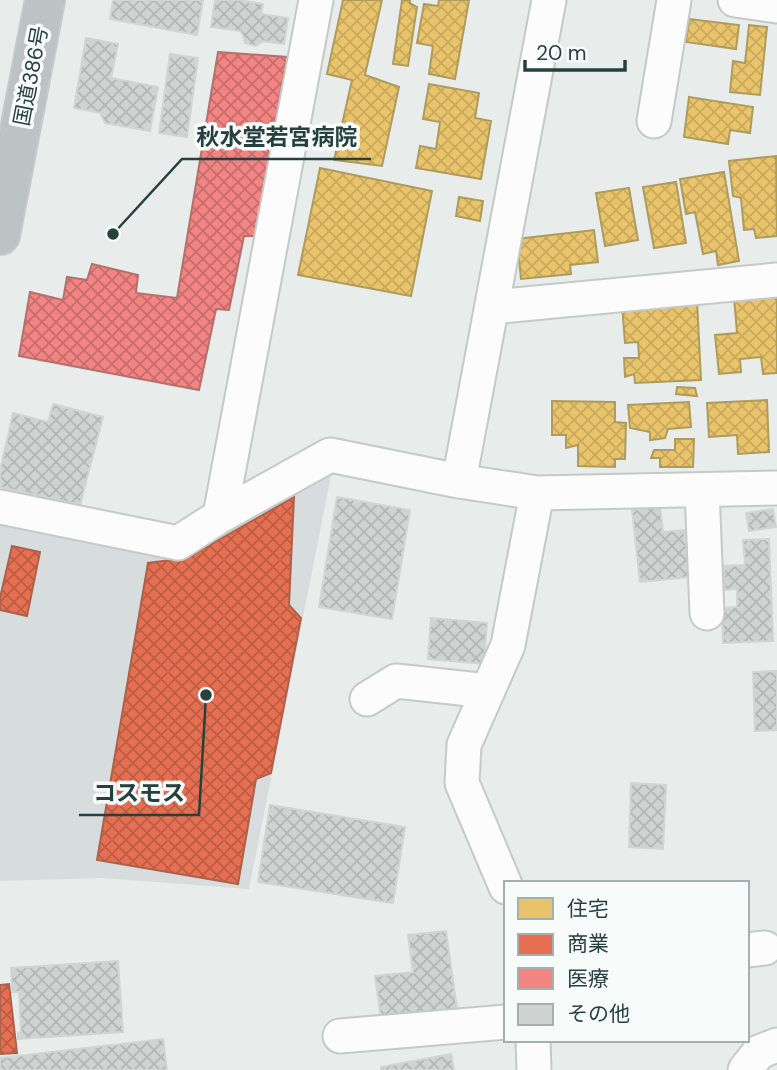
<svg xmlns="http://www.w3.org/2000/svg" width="777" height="1070" font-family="'DM Sans','Noto Sans JP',sans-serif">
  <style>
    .built { fill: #d7dddc }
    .homes { fill: url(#homes-cross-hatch); stroke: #ae9c5d; stroke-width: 2 }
    .shops { fill: url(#shops-cross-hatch); stroke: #ad614b; stroke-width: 2 }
    .health { fill: url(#health-cross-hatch); stroke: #b5706e; stroke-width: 2 }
    .building { fill: url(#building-cross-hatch); stroke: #d1d5d4; stroke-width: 2 }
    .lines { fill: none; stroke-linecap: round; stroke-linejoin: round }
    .minor-casing { stroke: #c5c9c8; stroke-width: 37 }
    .highway-casing { stroke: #c3caca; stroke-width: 42 }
    .minor { stroke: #fcfcfc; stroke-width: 33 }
    .highway { stroke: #bcc3c3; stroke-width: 38 }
    .labels { text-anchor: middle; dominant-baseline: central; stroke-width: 7; stroke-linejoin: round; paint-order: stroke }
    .street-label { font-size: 21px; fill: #26403e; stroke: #f7fbfa }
    .leader { fill: none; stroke: #26403e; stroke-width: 2.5 }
    .callout-dot { fill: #26403e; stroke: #f7fbfa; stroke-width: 2.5 }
    .callout-label { font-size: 23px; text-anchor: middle; font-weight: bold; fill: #26403e; stroke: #f7fbfa; stroke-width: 7; stroke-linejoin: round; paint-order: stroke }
  </style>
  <defs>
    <pattern id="homes-cross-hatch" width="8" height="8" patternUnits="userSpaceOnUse" patternTransform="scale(1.75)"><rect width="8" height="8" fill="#e9c46a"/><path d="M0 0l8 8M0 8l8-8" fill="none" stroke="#c8a95d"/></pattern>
    <pattern id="shops-cross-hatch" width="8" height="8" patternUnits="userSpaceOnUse" patternTransform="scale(1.75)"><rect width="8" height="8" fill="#e76f51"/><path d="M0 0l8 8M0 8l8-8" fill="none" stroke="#bb5d45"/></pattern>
    <pattern id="health-cross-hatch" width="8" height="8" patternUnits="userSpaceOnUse" patternTransform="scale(1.75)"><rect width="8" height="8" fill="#f28482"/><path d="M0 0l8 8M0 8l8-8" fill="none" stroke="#c46d6c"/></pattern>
    <pattern id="building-cross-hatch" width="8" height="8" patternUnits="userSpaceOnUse" patternTransform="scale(1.75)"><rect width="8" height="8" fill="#cfd4d3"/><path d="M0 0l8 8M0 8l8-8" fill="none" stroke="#b2b7b6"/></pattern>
  </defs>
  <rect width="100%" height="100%" fill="#e8eceb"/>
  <!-- built -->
  <path class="built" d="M333 466 249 889 102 878 0 881V516L181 549Z"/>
  <!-- homes -->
  <path class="homes" d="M343 0H382L365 75 399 87 382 166 334 160 352 80 327 74Z
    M402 0H410V3L417 7 408 66 393 64Z
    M439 0H469L455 79 429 74 433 46 417 43 424 4 438 6Z
    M689 19 739 25 736 49 686 42Z
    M749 25 767 27 760 95 730 92 733 61 745 63Z
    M429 84 479 93 475 118 491 121 481 179 416 168 420 146 436 149 440 122 423 119Z
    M689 97 753 107 750 133 730 130 728 144 684 137Z
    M776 156 777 236 756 238 754 229 744 230 741 198 733 196 729 161Z
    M320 168 432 191 411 296 298 275Z
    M724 172 739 261 718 265 716 251 703 254 695 212 686 214 680 179Z
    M676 182 686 243 654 248 643 187Z
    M629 188 638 240 605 246 596 193Z
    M459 197 483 201 480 221 456 216Z
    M594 230 598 262 570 265 571 274 521 279 517 239Z
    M777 294V373L763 374 761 357 740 359 741 372 719 374 715 335 737 333 734 297Z
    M697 300 701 380 635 383 634 374 625 377 624 358H639L638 342 625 343 622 304Z
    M677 387 695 388 697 396 676 394Z
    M767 400 769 452 738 454 737 435 709 437 707 403Z
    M552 401 615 402V422L626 423 625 459H615V467L578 466V445L566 448V435H552Z
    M689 402 691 427 668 429 665 438 650 440V432L630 428 628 405Z
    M675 439H694L693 467H660V458H651L654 450H675Z"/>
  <!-- shops -->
  <path class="shops" d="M294 497 289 605 301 618 271 773 256 779 238 884 97 860 148 563 187 558Z
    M12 546 40 552 27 616 0 610V598Z
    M9 984 17 1053 0 1054V985Z"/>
  <!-- health -->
  <path class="health" d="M218 52 287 57 255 236H244L229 310 216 309 199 390 19 356 30 292 63 300 67 277 87 280 92 264 138 275 136 293 177 298Z"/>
  <!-- building -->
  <path class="building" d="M113 0H203L197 35 110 19Z
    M215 0H238L263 4 261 14 288 18 284 44 263 41 256 46 245 43 243 35 240 31 211 27Z
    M86 38 118 44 111 78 158 87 150 131 105 123 100 113 74 108Z
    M170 54 198 58 187 137 159 133Z
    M53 404 103 417 80 505 0 487V471L13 413 48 422Z
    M337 497 410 510 392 619 319 607Z
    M660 507 663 532 684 530 690 577 640 582 632 510Z
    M773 509 776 527 749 531 746 513Z
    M769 539 773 641 723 643 722 608 737 607V589L725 590 724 566 745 565 743 540Z
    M431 618 487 623 484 664 428 659Z
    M777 671V730L755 731 753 672Z
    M631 783 666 785 663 849 629 847Z
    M270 805 405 827 393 903 258 882Z
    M446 931 457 1009 381 1019 375 976 413 972 408 935Z
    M118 961 123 1032 18 1039V1033L21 1032 19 992H12L11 968Z
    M163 1039 167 1070H0V1058Z
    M451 1054 454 1070H381V1067Z"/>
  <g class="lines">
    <!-- minor casing -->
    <g class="minor-casing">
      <path id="minor" d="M735 0 777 6
        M654 121 674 0
        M492 307 777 280
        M459 481 549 0
        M702 490 707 613
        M0 507 178 543 220 516 330 455 459 481 537 493 777 488
        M220 516 316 0
        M367 699 396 681 488 691
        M506 887 462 783 464 745 508 645 537 493
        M747 950 765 948
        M340 1036 506 1022
        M533 1040 534 1070
        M745 1070 759 1052 777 1045"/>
    </g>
    <!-- highway casing -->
    <g class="highway-casing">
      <path id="highway" d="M0 235 45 0"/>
    </g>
    <!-- minor -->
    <use href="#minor" class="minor"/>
    <!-- highway -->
    <use href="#highway" class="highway"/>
  </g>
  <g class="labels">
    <!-- street labels -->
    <g class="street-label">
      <text transform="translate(31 76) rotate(-79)">国道386号</text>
    </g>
  </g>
  <!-- callouts -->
  <path class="leader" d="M113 234L182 159H371M206 695L199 815H79"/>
  <g class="callout-dot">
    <circle cx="113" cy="234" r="7"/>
    <circle cx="206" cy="695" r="7"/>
  </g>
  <g class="callout-label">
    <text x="277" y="145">秋水堂若宮病院</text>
    <text x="139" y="801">コスモス</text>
  </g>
  <!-- legend -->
  <rect x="504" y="881" width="245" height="161" fill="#f7fbfa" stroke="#a3b0af" stroke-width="2"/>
  <rect x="518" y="898" width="35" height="21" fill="#e9c46a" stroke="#a3b0af" stroke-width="2"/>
  <text x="567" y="916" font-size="21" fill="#26403e">住宅</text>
  <rect x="518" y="934" width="35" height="21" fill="#e76f51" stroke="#a3b0af" stroke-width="2"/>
  <text x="567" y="951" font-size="21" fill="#26403e">商業</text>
  <rect x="518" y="968" width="35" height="21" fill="#f28482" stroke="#a3b0af" stroke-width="2"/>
  <text x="567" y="986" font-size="21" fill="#26403e">医療</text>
  <rect x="518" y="1004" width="35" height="21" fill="#cfd4d3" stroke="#a3b0af" stroke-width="2"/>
  <text x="567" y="1021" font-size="21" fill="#26403e">その他</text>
  <!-- scale -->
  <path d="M525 60v10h100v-10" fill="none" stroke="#26403e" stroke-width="3.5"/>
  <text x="536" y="60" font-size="21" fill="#26403e" stroke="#f7fbfa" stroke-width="5" paint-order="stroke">20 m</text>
</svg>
